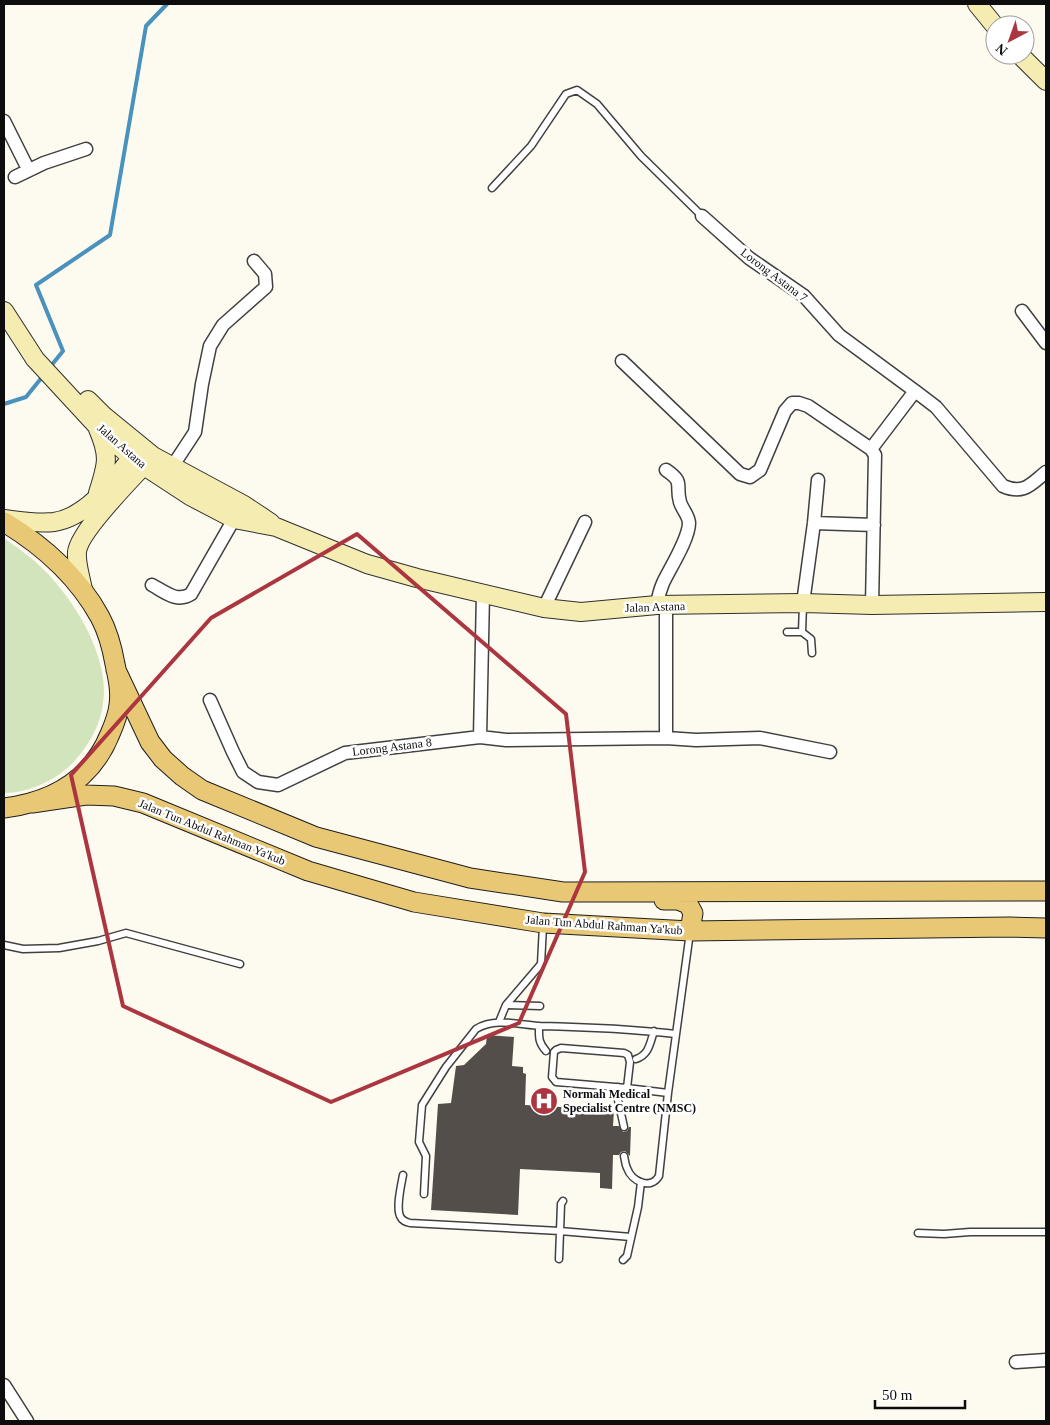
<svg xmlns="http://www.w3.org/2000/svg" width="1050" height="1425" font-family="Georgia,serif">
  <style>
    .green { fill: #d2e4bc }
    .lines { fill: none; stroke-linecap: round; stroke-linejoin: round }
    .stream { stroke: #4992bd; stroke-width: 4 }
    .building { fill: #544e4b }
    .lane-casing { stroke: #404040; stroke-width: 9 }
    .street-casing { stroke: #404040; stroke-width: 15 }
    .secondary-casing { stroke: #2f2f2f; stroke-width: 20 }
    .primary-casing { stroke: #1e1e1e; stroke-width: 21 }
    .lane { stroke: #fff; stroke-width: 6 }
    .street { stroke: #fff; stroke-width: 12 }
    .secondary { stroke: #f5ecb2; stroke-width: 18 }
    .primary { stroke: #e8c874; stroke-width: 19 }
    .marked { fill: none; stroke: #ac363f; stroke-width: 4; stroke-linejoin: round }
    .labels { text-anchor: middle; dominant-baseline: central; stroke-width: 5; stroke-linejoin: round; paint-order: stroke }
    .street-label { font-size: 12px; fill: #0d0d0d; stroke: #fff }
    .poi-label { font-size: 12px; font-weight: bold; fill: #0d0d0d; stroke: #fff; text-anchor: start }
  </style>
  <rect width="100%" height="100%" fill="#fdfaef"/>
  <!-- green -->
  <path class="green" d="M4 538C19 549 35 560 48 574 77 605 110 659 103 703 101 723 90 743 77 758 61 778 30 793 4 793Z"/>
  <g class="lines">
    <!-- stream -->
    <path class="stream" d="M50 367 63 351 36 285 110 235 146 26 167 4
      M4 404 26 397 43 376"/>
  </g>
  <!-- building -->
  <path class="building" d="M487 1035 514 1037 512 1066 523 1067V1073L526 1074 525 1105 614 1110 613 1126H619L623 1132 627 1131 629 1127H631L630 1156 625 1151 621 1152 619 1155H613L612 1189 600 1188V1173L520 1169 518 1215 431 1210 438 1104 451 1103 456 1066 464 1065 486 1044Z"/>
  <g class="lines">
    <!-- lane casing -->
    <g class="lane-casing">
      <path id="lane" d="M492 188 531 146 566 94 577 90 597 104 641 156 702 216
        M803 605 802 632 811 639 812 653
        M787 632H802
        M4 945 23 949 59 948 98 941 126 933 240 964
        M506 1005 540 1006
        M499 1022 506 1005 541 964 543 926
        M539 1026C539 1037 538 1042 546 1051
        M561 1048 624 1053 628 1055 630 1062 627 1088 556 1082 552 1077 554 1052 556 1050Z
        M636 1059C649 1055 650 1043 654 1031
        M618 1087V1100L624 1127
        M627 1088 668 1093
        M624 1156C625 1160 625 1164 627 1168 632 1182 651 1190 659 1176L668 1093 690 932
        M403 1175C401 1186 396 1207 400 1216 402 1221 406 1222 410 1223L560 1231 631 1237
        M424 1194 426 1156 419 1142 422 1105 446 1067 476 1029C495 1017 520 1025 540 1026 586 1027 631 1029 676 1034
        M918 1233 944 1234 970 1232H1046
        M559 1259 561 1204 563 1201
        M623 1260 627 1256 638 1207 641 1182"/>
    </g>
    <!-- street casing -->
    <g class="street-casing">
      <path id="street" d="M4 121 28 169
        M15 177 44 163 86 149
        M702 216 749 258 804 296 839 335 915 391
        M1022 311 1046 343
        M622 361 740 474 750 477 760 470 785 411 792 403H799L808 406 871 449
        M172 467 195 432 202 384 210 346 223 325 266 287 265 274 254 261
        M814 523 874 525
        M152 585C165 592 177 603 191 594L234 519
        M803 603 814 523 818 480
        M657 605C658 598 660 590 663 583 670 568 689 539 689 523 689 516 682 509 680 502 675 484 685 483 666 470
        M872 605 875 455 871 449 915 391 936 407 1003 486C1024 495 1031 484 1046 472
        M666 606V738
        M544 608 585 522
        M210 700 233 752 243 772 258 782 278 785 345 753 480 737 506 740 666 738 696 740 760 738 830 752
        M480 737 483 593
        M1016 1362 1046 1360
        M4 1385 27 1421"/>
    </g>
    <!-- secondary casing -->
    <g class="secondary-casing">
      <path id="secondary" d="M977 4 995 26
        M1020 55 1046 81
        M4 311 35 359 96 425 132 458 190 496 234 519 276 527 367 564 417 578 544 608 581 612 657 605 803 603 872 605 1046 602
        M88 400 104 416 153 456 244 505 271 523
        M98 429C110 457 107 464 98 493
        M4 519C21 521 37 524 54 522 89 517 118 475 138 449
        M83 590C81 578 76 564 77 552 79 531 135 475 151 458"/>
    </g>
    <!-- primary casing -->
    <g class="primary-casing">
      <path id="primary" d="M4 522C42 545 78 577 100 617 108 632 112 647 115 664 118 678 121 691 119 705 118 715 114 725 110 734 91 781 52 802 4 808
        M116 670 150 742 163 759 182 776 202 790 316 837 470 878 563 892 1046 891
        M32 803 86 795 114 796 143 803 308 871 414 902 543 923 690 931 1010 927 1046 928
        M664 900H678L688 904 693 913 690 931"/>
    </g>
    <!-- lane -->
    <use href="#lane" class="lane"/>
    <!-- street -->
    <use href="#street" class="street"/>
    <!-- secondary -->
    <use href="#secondary" class="secondary"/>
    <!-- primary -->
    <use href="#primary" class="primary"/>
  </g>
  <!-- marked area -->
  <path class="marked" d="M357 534 566 714 585 872 519 1023 331 1102 123 1006 71 775 211 618Z"/>
  <!-- icons -->
  <defs>
    <g id="hospital-disc" transform="scale(1.4375)"><circle r="9.5" fill="#ac363f" stroke="#fff"/><path d="M-5-5h3v3.5h4V-5h3V5h-3V1.5h-4V5h-3Z" fill="#fff"/></g>
  </defs>
  <g fill-rule="evenodd">
    <use href="#hospital-disc" x="544" y="1101"/>
  </g>
  <g class="labels">
    <!-- street labels -->
    <g class="street-label">
      <text transform="translate(774 275) rotate(37)">Lorong Astana 7</text>
      <text transform="translate(122 446) rotate(41)">Jalan Astana</text>
      <text transform="translate(655 607) rotate(-2)">Jalan Astana</text>
      <text transform="translate(392 747) rotate(-7)">Lorong Astana 8</text>
      <text transform="translate(212 832) rotate(22)">Jalan Tun Abdul Rahman Ya'kub</text>
      <text transform="translate(604 925) rotate(4)">Jalan Tun Abdul Rahman Ya'kub</text>
    </g>
    <!-- poi labels -->
    <g class="poi-label">
      <text x="563" y="1094">Normah Medical<tspan x="563" dy="14">Specialist Centre (NMSC)</tspan></text>
    </g>
  </g>
  <!-- border -->
  <rect width="1050" height="1425" fill="none" stroke="#0d0d0d" stroke-width="10"/>
  <!-- north arrow -->
  <g transform="translate(1010 40) rotate(221)"><circle r="24" fill="#ffffff" stroke="#9e9e9e"/>
  <path d="M0-4L9 19L0 12L-9 19Z" fill="#ac363f"/>
  <text y="-8" font-size="14" font-weight="bold" text-anchor="middle" fill="#0d0d0d">N</text>
  </g>
  <!-- scale -->
  <path d="M875 1400v8h90v-8" fill="none" stroke="#0d0d0d" stroke-width="2.5"/>
  <text x="882" y="1400" font-size="15" fill="#0d0d0d" stroke="#ffffff" stroke-width="4" paint-order="stroke">50 m</text>
</svg>
